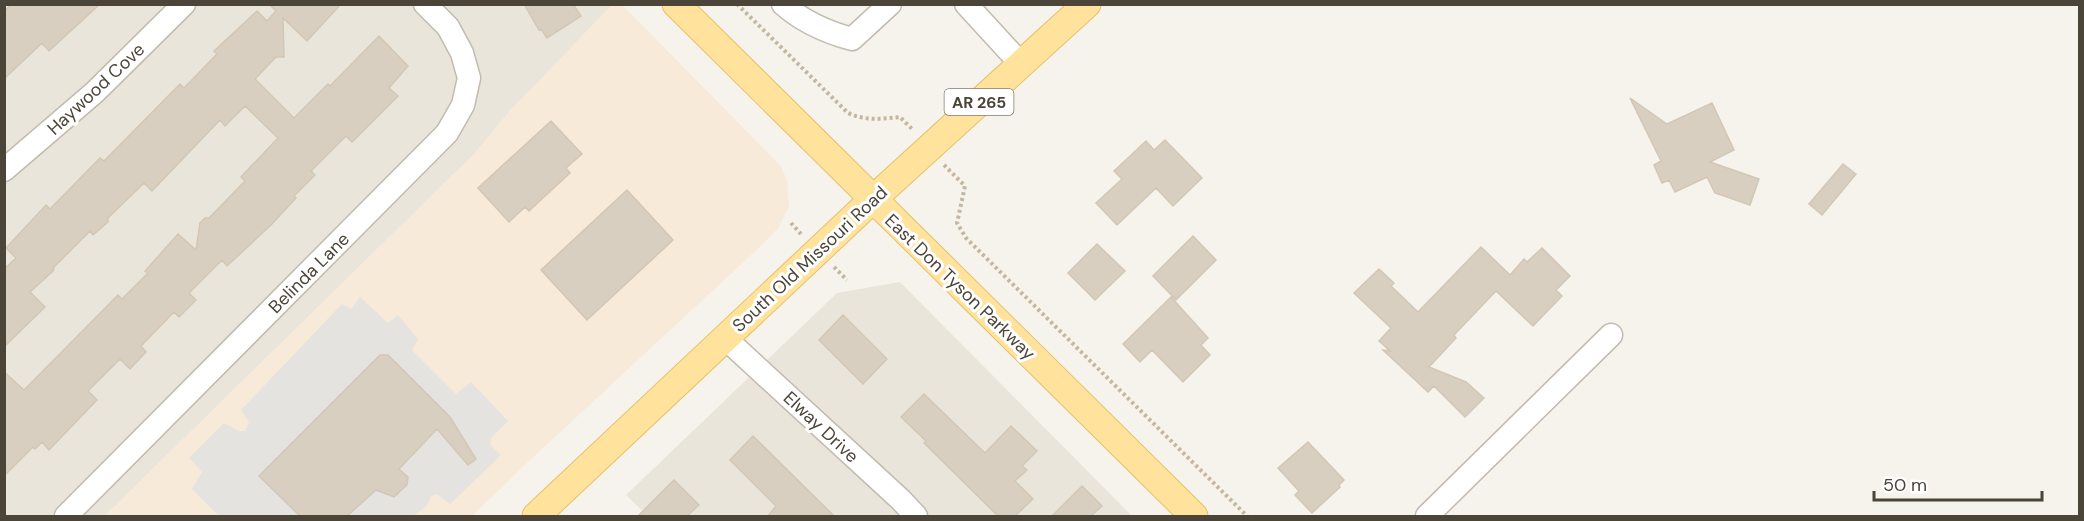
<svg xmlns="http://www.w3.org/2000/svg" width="2084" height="521" font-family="'DM Sans',sans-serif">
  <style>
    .residential { fill: #eae5da }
    .commercial { fill: #f7ead8 }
    .parking { fill: #e5e3e0 }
    .building { fill: #d8cfc1; stroke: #d3c7b4; stroke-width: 1.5 }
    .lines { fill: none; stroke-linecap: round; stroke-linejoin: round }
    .minor-casing { stroke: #c2bbae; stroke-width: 25 }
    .major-casing { stroke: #e6c16a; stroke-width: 29 }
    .path { stroke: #c4b79f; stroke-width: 4; stroke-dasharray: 3 3; stroke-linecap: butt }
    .minor { stroke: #fff; stroke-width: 22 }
    .major { stroke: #ffe39c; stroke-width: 27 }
    .labels { text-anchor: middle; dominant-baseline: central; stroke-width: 6; stroke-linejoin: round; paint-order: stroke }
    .shield { fill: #fff; stroke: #817c74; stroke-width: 1.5 }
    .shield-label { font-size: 16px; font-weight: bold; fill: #4b4439 }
    .street-label { font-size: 18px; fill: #4b4439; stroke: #fff }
  </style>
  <rect width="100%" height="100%" fill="#f6f3ec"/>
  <!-- residential -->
  <path class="residential" d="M4 5H612L510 111 474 154 105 516H5Z
    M900 282 1132 516H648L626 495 837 293Z"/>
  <!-- commercial -->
  <path class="commercial" d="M612 5H622L781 166 787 181 789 206 779 227 763 244 527 463 472 516H105L474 154 510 111Z"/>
  <!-- parking -->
  <path class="parking" d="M360 297 388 323 398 315 418 339 412 350 456 394 471 382 508 421 491 438 490 445 501 455 450 504 437 494 431 496 427 506 413 516H219L192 489 202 472 189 458 224 423 239 431H245L249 422 241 410 342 304 351 309Z"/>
  <!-- building -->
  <path class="building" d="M12 4H100L49 51 42 43 4 79V11Z
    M269 4H341L307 41 283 18 284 57H276L255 79 294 118 328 84 330 86 379 36 408 66 389 88 398 96 352 142 346 136 311 171 315 175 294 196 296 198 271 225 227 266 222 260 189 293 196 300 179 317 174 312 141 346 146 352 130 369 120 359 88 391 97 400 49 450 42 442 35 449 33 447 4 476V372L24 390 118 295 122 299 148 273 145 271 178 234 196 250 200 223 205 218H209L245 181 241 177 278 138 245 106 225 126 220 120 152 191 144 183 108 218V222L93 235 90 231 54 267 53 271 30 292 45 307 4 347V269L16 258 6 248 46 205 50 209 100 158 104 161 180 84 184 88 217 54 214 51 257 11 267 21 276 11Z
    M524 4H573L581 16 547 38 541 29 539 30Z
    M1630 98 1667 124 1712 103 1734 150 1710 162 1759 179 1750 205 1715 193 1707 177 1675 192 1669 180 1662 183 1654 165 1661 161Z
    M551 121 582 154 566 168 570 173 529 211 525 207 509 222 478 188Z
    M1165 140 1202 178 1173 206 1156 188 1117 225 1096 203 1122 179 1114 171 1146 141 1154 150Z
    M1843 164 1856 174 1822 215 1809 204Z
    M627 190 673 240 587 320 541 270Z
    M1193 236 1216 260 1176 300 1153 276Z
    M1097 244 1125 271 1095 300 1068 273Z
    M1481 247 1510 275 1524 259 1527 262 1542 248 1570 276 1556 290 1562 296 1533 326 1496 291 1454 335 1456 338 1429 367 1466 382 1484 398 1465 417 1434 386 1428 392 1383 350 1390 351 1379 341 1391 328 1354 293 1379 269 1394 283 1391 286 1418 312Z
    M1171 297 1208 338 1201 345 1210 355 1183 382 1152 350 1140 362 1123 344Z
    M843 315 887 359 863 384 819 340Z
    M380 355H388L450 417 476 459 468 465 437 429 399 469 408 477 407 485 394 497 376 490 347 516H300L259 476Z
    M924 394 985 453 1011 426 1037 451 1022 466 1027 470 1015 481 1033 499 1015 516H998L924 443 926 441 901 417Z
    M753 436 834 516H768L776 506 730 460Z
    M1308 442 1344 480 1339 485 1340 487 1312 513 1295 495 1299 491 1278 468Z
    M674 480 699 505 687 516H638Z
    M1082 486 1102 506 1091 516H1052Z"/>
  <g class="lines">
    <!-- minor casing -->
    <g class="minor-casing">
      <path id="minor" d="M783 4C803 22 826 32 852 39L890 4
        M966 4 1021 64
        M4 170 95 92 184 4
        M726 339 901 500 916 516
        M66 516 447 133 463 105 469 78 462 53 448 27 425 4
        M1427 516 1611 335"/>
    </g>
    <!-- major casing -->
    <g class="major-casing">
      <path id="major" d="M676 4 1194 516
        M536 516 872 200 1087 4"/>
    </g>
    <!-- path -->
    <path class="path" d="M737 4 848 113C865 121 882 119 900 117L913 130
      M944 165 965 186 957 223 966 238 1247 516
      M791 223 801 234
      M834 267 847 280"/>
    <!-- minor -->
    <use href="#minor" class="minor"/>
    <!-- major -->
    <use href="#major" class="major"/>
  </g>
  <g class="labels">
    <!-- shield labels -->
    <rect class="shield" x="944.5" y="89" width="69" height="26" rx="4.5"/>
    <g class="shield-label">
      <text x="979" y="102">AR 265</text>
    </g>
    <!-- street labels -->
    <g class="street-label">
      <text transform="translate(96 89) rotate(-43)">Haywood Cove</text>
      <text transform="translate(810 259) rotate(-43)">South Old Missouri Road</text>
      <text transform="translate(309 273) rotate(-45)">Belinda Lane</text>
      <text transform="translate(960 287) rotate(44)">East Don Tyson Parkway</text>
      <text transform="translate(821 427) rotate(43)">Elway Drive</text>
    </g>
  </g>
  <!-- border -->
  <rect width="2084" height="521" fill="none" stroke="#4b4439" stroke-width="12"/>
  <!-- scale -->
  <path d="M1874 491v9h168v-9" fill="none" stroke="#4b4439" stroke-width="3"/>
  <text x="1883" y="491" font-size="18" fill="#4b4439" stroke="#ffffff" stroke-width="4.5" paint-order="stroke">50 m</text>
</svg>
